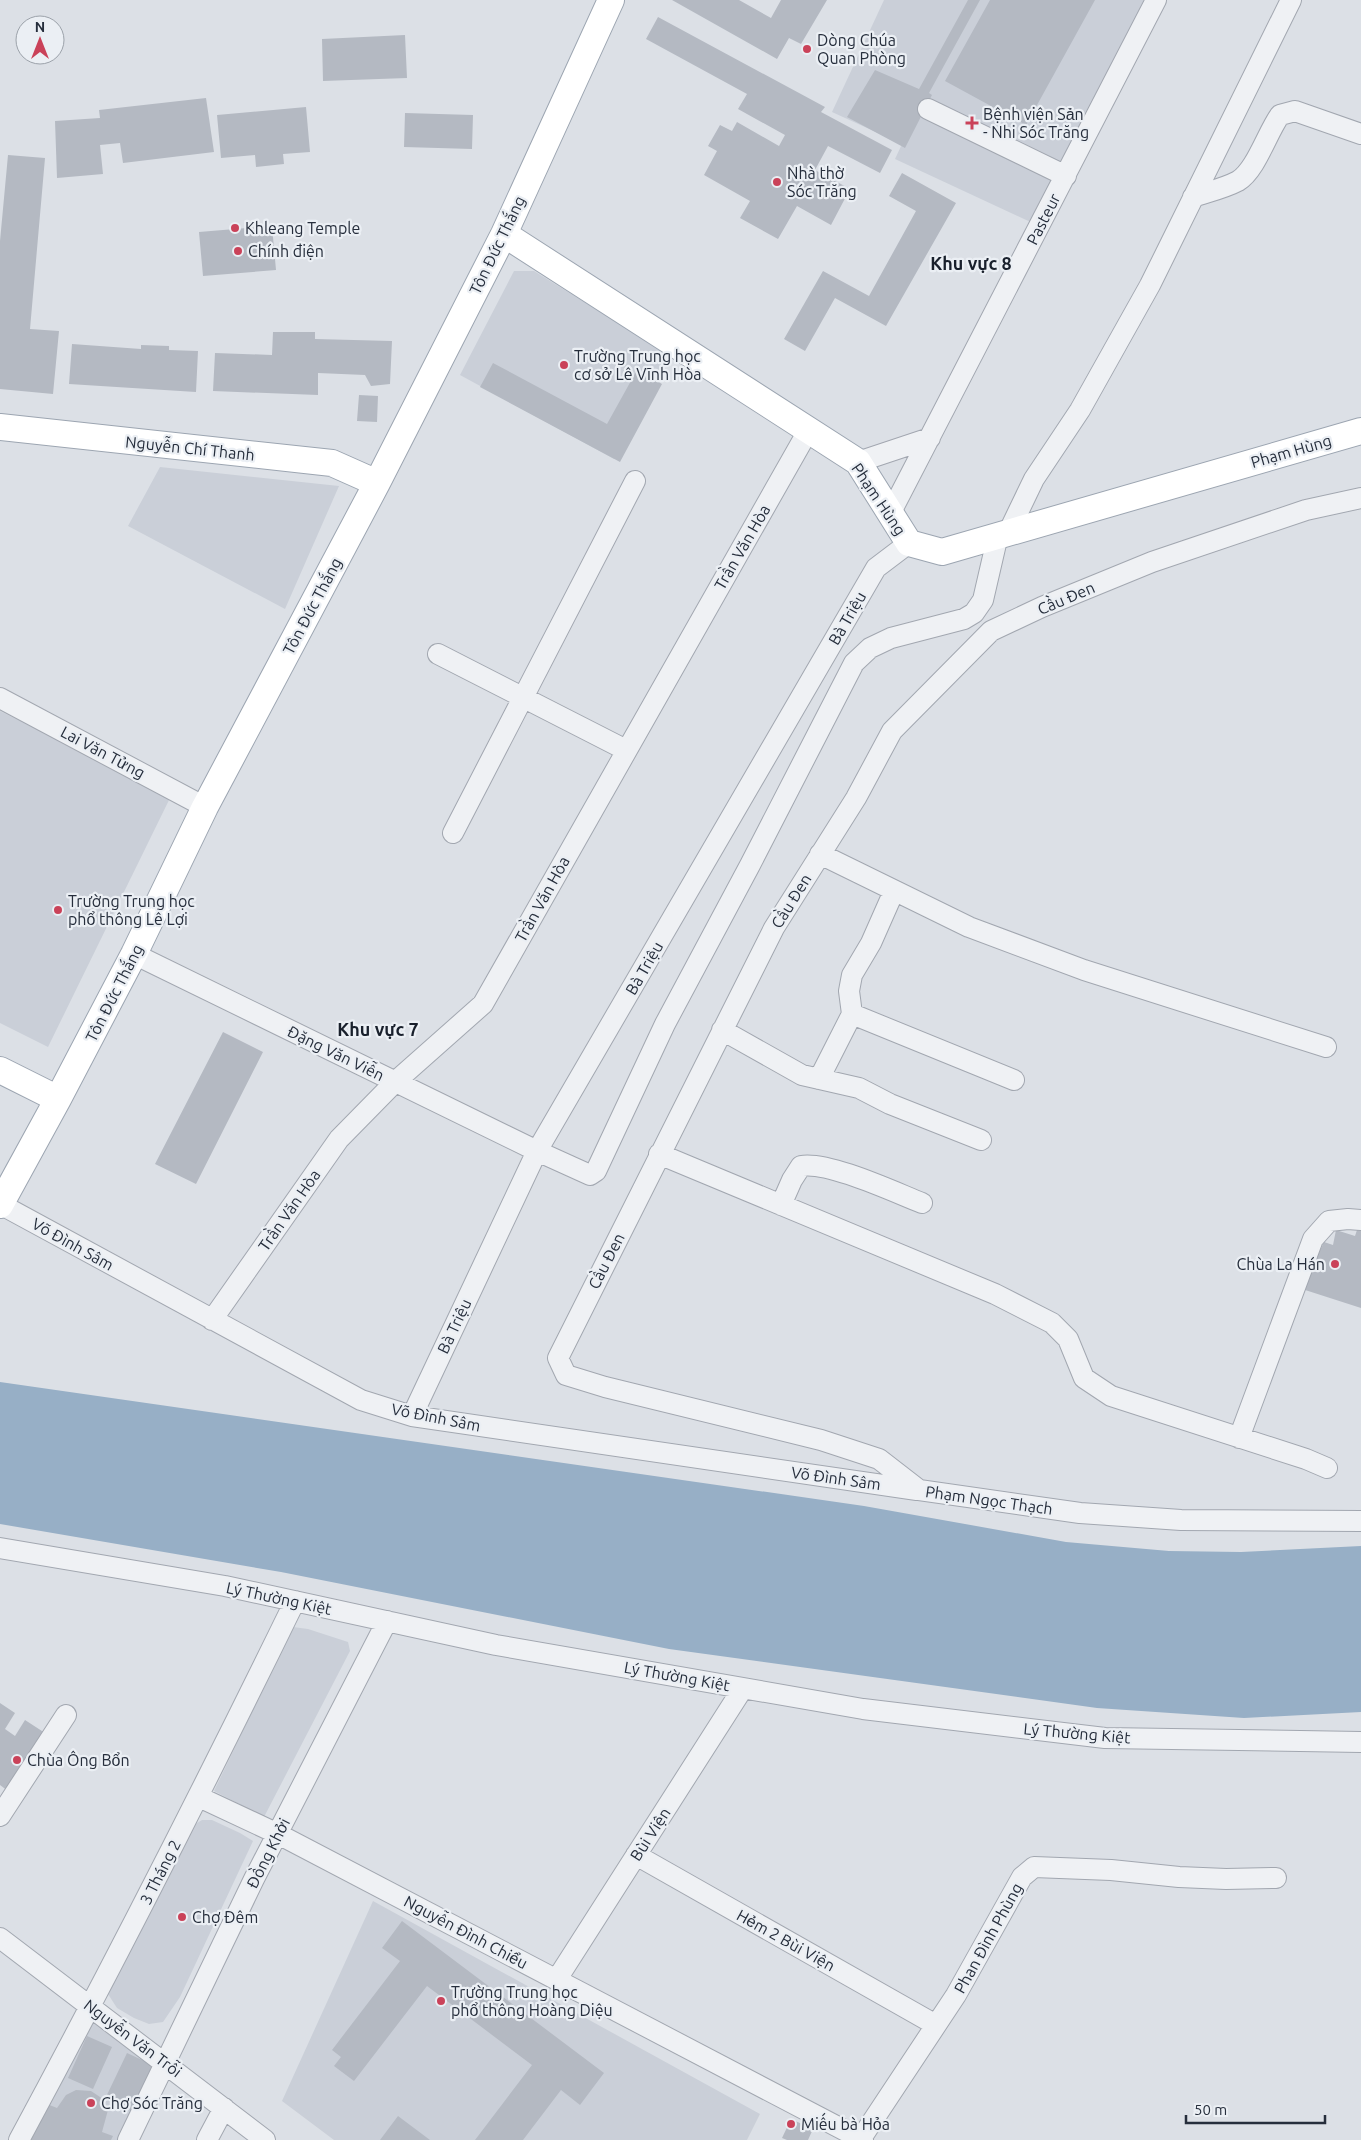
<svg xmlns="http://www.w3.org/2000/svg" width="1361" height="2140" font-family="Ubuntu,sans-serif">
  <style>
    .built { fill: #cacfd8 }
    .water { fill: #97afc6 }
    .building { fill: #b4b9c2 }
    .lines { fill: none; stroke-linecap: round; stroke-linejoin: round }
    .minor-casing { stroke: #a2a7b0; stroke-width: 22 }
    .major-casing { stroke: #9ca5b1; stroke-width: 28 }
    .minor { stroke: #eff1f4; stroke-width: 20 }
    .major { stroke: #fff; stroke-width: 26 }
    .poi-dot { fill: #ca4259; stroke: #ebeff4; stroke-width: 2 }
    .labels { text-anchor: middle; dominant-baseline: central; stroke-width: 4.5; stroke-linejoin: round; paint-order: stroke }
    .poi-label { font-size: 16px; fill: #262e3c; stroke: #ebeff4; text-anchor: start }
    .street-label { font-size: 16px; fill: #262e3c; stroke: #ebeff4 }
    .neighbourhood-label { font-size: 18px; font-weight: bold; fill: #19202c; stroke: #ebeff4 }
  </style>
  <rect width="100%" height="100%" fill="#dce0e6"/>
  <!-- built -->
  <path class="built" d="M884 0H1144L1039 226 895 159 902 144 832 112Z
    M514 271H534L668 354 614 459 460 375Z
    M160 467 339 486 285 609 128 526Z
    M0 711 171 796 48 1047 0 1023Z
    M293 1627 308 1629 348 1642 350 1651 264 1817 214 1791Z
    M202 1820H212L240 1833 253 1841 180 1997 163 2022 149 2024 134 2018 117 2008 108 1994 192 1826Z
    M373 1901 760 2114 747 2140H334L282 2101Z
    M89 2014 159 2066 122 2140H22Z"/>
  <!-- water -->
  <path class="water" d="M0 1382 864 1506 1066 1542 1169 1551 1241 1552 1361 1546V1712L1244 1718 1097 1708 669 1649 281 1572 0 1524Z"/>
  <!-- building -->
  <path class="building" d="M672 0H739L771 18 781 0H827L801 44 789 38 777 59Z
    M968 0H980L929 93 932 95 905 148 847 117 875 70 919 89Z
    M990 0H1095L1026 125 945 81Z
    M658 17 825 107 821 112 892 150 880 173 828 146 815 170 850 189 831 225 797 206 778 239 740 218 750 201 704 175 717 151 708 146 720 125 732 131 737 122 779 146 785 135 738 109 747 94 646 39Z
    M405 35 407 78 323 81 322 39Z
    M206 98 214 152 123 163 120 143 100 145 103 174 57 178 55 121 100 118 99 110Z
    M306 107 310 152 283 154 284 164 256 167 255 155 221 158 217 115Z
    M405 113 473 115 472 149 404 147Z
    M8 155 45 158 30 329 59 331 53 394 0 389V241Z
    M902 173 956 203 886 326 835 298 805 351 784 339 823 271 869 296 916 211 889 196Z
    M272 226 276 270 203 276 199 232Z
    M273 332H315V339L392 341 390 384 371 386 365 375 318 373V395L213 391 215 353 272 355Z
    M72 344 141 349V345L169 346V350L198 351 196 392 69 384Z
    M493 363 607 424 637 370 662 384 620 462 480 387Z
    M359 395 378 396 377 422 357 421Z
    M223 1032 263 1052 196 1184 155 1164Z
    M1336 1230 1355 1236 1357 1230 1361 1231V1308L1302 1289 1324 1242 1333 1245Z
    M0 1703 15 1713 5 1729 15 1736 25 1720 45 1733 8 1791 0 1785Z
    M402 1921 604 2073 580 2105 561 2090 523 2140H475L532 2065 427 1986 354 2081 334 2066 341 2057 332 2050 400 1961 382 1948Z
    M87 2036 112 2047 93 2089 68 2078Z
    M127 2053 153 2065 131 2111 105 2099Z
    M76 2090 91 2091 103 2099 108 2110 102 2132 113 2136 111 2140H29L47 2104 57 2108 66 2095Z
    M398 2116 430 2140H380Z
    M791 2119 813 2129 808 2140H787L782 2138Z"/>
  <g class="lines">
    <!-- minor casing -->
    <g class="minor-casing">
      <path id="minor" d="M928 109 1066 176
        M1193 197C1208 192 1225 188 1238 181 1256 170 1267 133 1280 115L1295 111 1361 134
        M858 462 930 438
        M1361 498 1306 510 1152 562 1042 607 991 631 892 731 856 798 774 928 558 1358 566 1375 605 1387 821 1440 879 1459 919 1490 1080 1513 1181 1520 1361 1521
        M890 514 1156 0
        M1008 533 1034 479 1080 410 1150 285 1291 0
        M438 654 626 750
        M0 698 205 807
        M453 833 635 481
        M820 854 969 927 1084 970 1326 1047
        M134 954 537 1151 590 1175 596 1171 665 1024 750 865 854 663 870 648 891 638 964 619 974 613 983 600 998 535
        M852 1014 1014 1080
        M722 1030 802 1075 859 1088 890 1104 981 1140
        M819 1079 852 1014 849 991 852 975 871 943 894 891
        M659 1154 995 1294 1052 1323 1068 1339 1084 1378 1111 1396 1306 1459 1327 1468
        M0 1204 361 1400 412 1416 917 1490
        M781 1205 792 1180 801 1166C828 1161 894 1192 922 1203
        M212 1320 339 1139 395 1082 483 1004 808 431
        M412 1416 537 1151 876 568 909 543
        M1239 1438 1313 1239 1329 1221 1348 1219 1361 1220
        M0 1548 225 1586 496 1645 863 1709 1105 1738 1361 1742
        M199 1797 278 1834 863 2140
        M0 1816 66 1715
        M636 1855 936 2025
        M0 1938 265 2140
        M557 1979 743 1688
        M19 2140C115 1962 206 1783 295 1601
        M128 2140 254 1879 387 1621
        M207 2140 224 2108
        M860 2140 956 1995 1022 1877 1034 1867 1111 1870 1179 1877 1226 1879 1276 1878"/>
    </g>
    <!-- major casing -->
    <g class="major-casing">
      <path id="major" d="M504 234 858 462 909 543 942 552 1361 431
        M0 427 332 463 377 483
        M0 1070 58 1099
        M0 1205 58 1099 134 954 205 807 377 483 504 234 611 0"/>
    </g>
    <!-- minor -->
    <use href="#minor" class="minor"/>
    <!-- major -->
    <use href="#major" class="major"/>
  </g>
  <!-- markers -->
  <g class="poi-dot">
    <circle cx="807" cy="49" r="5"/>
    <path d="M969.5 115.5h5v5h5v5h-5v5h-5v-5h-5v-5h5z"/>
    <circle cx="777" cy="182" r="5"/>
    <circle cx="235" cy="228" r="5"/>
    <circle cx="238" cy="251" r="5"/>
    <circle cx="564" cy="365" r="5"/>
    <circle cx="58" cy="910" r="5"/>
    <circle cx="1335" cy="1264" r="5"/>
    <circle cx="17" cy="1760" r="5"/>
    <circle cx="182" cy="1917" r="5"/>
    <circle cx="441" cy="2001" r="5"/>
    <circle cx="91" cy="2103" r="5"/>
    <circle cx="791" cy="2124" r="5"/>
  </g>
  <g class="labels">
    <!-- poi labels -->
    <g class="poi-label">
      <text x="817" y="40">Dòng Chúa<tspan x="817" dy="18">Quan Phòng</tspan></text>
      <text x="983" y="114">Bệnh viện Sản<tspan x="983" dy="18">- Nhi Sóc Trăng</tspan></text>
      <text x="787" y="173">Nhà thờ<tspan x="787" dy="18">Sóc Trăng</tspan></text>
      <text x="245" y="228">Khleang Temple</text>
      <text x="248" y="251">Chính điện</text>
      <text x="574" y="356">Trường Trung học<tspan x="574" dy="18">cơ sở Lê Vĩnh Hòa</tspan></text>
      <text x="68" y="901">Trường Trung học<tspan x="68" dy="18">phổ thông Lê Lợi</tspan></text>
      <text x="1325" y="1264" text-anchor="end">Chùa La Hán</text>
      <text x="27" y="1760">Chùa Ông Bổn</text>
      <text x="192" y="1917">Chợ Đêm</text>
      <text x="451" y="1992">Trường Trung học<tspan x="451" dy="18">phổ thông Hoàng Diệu</tspan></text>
      <text x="101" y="2103">Chợ Sóc Trăng</text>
      <text x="801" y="2124">Miếu bà Hỏa</text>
    </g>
    <!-- street labels -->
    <g class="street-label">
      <text transform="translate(1043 219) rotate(-63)">Pasteur</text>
      <text transform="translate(497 245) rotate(-64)">Tôn Đức Thắng</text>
      <text transform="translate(190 448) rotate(6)">Nguyễn Chí Thanh</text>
      <text transform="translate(1291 451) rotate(-16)">Phạm Hùng</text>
      <text transform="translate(879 499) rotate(56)">Phạm Hùng</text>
      <text transform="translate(742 547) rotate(-60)">Trần Văn Hòa</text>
      <text transform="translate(1066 598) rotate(-23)">Cầu Đen</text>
      <text transform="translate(312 606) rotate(-62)">Tôn Đức Thắng</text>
      <text transform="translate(847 618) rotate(-60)">Bà Triệu</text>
      <text transform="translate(103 752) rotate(28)">Lai Văn Tửng</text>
      <text transform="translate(542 899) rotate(-61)">Trần Văn Hòa</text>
      <text transform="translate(791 901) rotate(-58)">Cầu Đen</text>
      <text transform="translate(644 968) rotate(-60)">Bà Triệu</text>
      <text transform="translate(114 993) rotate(-63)">Tôn Đức Thắng</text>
      <text transform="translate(336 1053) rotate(26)">Đặng Văn Viễn</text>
      <text transform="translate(289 1210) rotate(-55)">Trần Văn Hòa</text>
      <text transform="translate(73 1244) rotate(29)">Võ Đình Sâm</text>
      <text transform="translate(606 1261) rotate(-63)">Cầu Đen</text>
      <text transform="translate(454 1326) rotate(-65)">Bà Triệu</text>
      <text transform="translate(436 1417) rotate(11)">Võ Đình Sâm</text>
      <text transform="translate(836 1478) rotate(8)">Võ Đình Sâm</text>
      <text transform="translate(989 1500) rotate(8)">Phạm Ngọc Thạch</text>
      <text transform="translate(279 1598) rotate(12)">Lý Thường Kiệt</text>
      <text transform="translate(677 1676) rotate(10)">Lý Thường Kiệt</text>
      <text transform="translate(1077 1733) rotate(5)">Lý Thường Kiệt</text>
      <text transform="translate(650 1834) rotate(-57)">Bùi Viện</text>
      <text transform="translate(268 1853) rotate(-63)">Đồng Khởi</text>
      <text transform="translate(160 1872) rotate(-63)">3 Tháng 2</text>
      <text transform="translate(466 1932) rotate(28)">Nguyễn Đình Chiểu</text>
      <text transform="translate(988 1938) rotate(-61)">Phan Đình Phùng</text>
      <text transform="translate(786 1940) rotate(29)">Hẻm 2 Bùi Viện</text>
      <text transform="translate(133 2038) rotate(37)">Nguyễn Văn Trỗi</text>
    </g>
    <!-- neighbourhood labels -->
    <g class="neighbourhood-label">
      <text x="971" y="263">Khu vực 8</text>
      <text x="378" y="1029">Khu vực 7</text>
    </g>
  </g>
  <!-- north arrow -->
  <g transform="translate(40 40)"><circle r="24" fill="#ebeff4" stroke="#9ca2aa"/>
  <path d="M0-4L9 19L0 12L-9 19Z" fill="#ca4259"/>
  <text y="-8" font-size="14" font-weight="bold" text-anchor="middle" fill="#262e3c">N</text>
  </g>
  <!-- scale -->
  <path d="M1186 2115v8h139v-8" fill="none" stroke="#262e3c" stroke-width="2.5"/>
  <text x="1194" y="2115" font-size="15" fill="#262e3c" stroke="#ebeff4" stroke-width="4" paint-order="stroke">50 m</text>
</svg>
